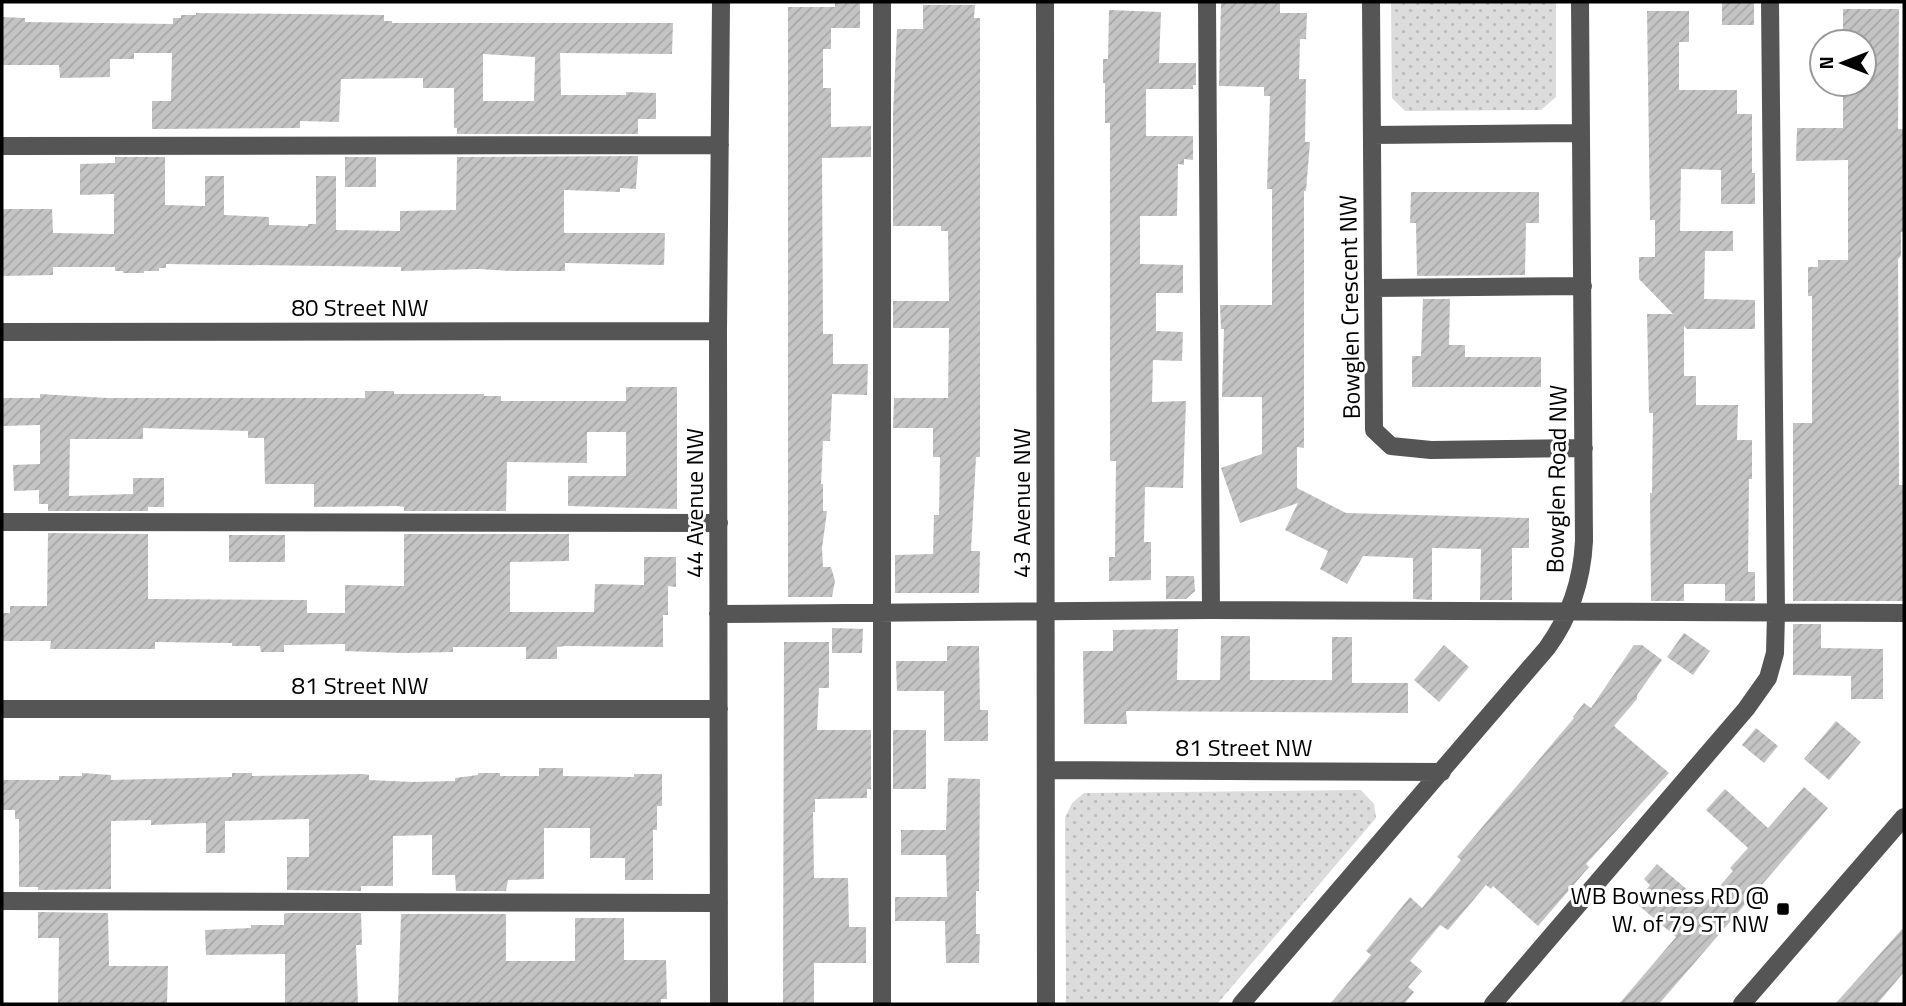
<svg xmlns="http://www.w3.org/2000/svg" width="1906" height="1006" font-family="'Titillium Web',sans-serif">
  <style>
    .park { fill: url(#park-dots) }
    .building { fill: url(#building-hatch); fill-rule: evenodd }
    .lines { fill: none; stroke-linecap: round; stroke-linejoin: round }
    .minor { stroke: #555; stroke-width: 18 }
    .poi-dot { fill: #000; stroke: #fff; stroke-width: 2.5 }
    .labels { text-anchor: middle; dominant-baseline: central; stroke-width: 6; stroke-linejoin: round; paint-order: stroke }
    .street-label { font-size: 24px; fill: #000; stroke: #fff }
    .poi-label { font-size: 24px; fill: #000; stroke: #fff; text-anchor: end }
  </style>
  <defs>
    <pattern id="park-dots" width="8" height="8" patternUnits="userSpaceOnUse" patternTransform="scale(1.75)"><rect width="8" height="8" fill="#dcdcdc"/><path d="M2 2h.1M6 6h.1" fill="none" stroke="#bbb" stroke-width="1.8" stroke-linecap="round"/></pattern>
    <pattern id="building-hatch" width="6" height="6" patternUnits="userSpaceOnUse" patternTransform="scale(1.75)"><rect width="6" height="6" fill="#c4c4c4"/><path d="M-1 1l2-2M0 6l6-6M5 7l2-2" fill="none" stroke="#a7a7a7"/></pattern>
  </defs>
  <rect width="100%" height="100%" fill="#fff"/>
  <!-- park -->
  <path class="park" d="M1391 2H1556V97L1541 110 1405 111 1392 98Z
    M1361 790 1374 804 1376 818 1217 1004H1066L1065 818 1072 803 1084 793Z"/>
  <!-- building -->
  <path class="building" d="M835 2H860V28H831V49H823V88H831V127L871 126V157L822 158 823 334H833V364H868L867 395 832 394 830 441H823L821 484H823V511H827L822 548 823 567H831L835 581 832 597H788V7H835Z
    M1221 2H1280V13H1307L1306 39H1300L1299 79H1306L1305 142H1310L1306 191H1304V448L1297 447V488L1346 513 1529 518V548H1512V600H1480L1481 549 1432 548V600L1413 599V558L1363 556 1347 584 1320 569 1328 551 1285 530 1298 503 1240 523 1221 468 1262 454V397H1222L1224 329H1221L1220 305H1272V189H1267L1270 96H1264V87L1219 86Z
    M1722 2H1754V25H1722Z
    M923 5H975L974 18H980V457H976L971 551H980L979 593H895V555L933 554 934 515H939L940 457H933V428H893L894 398H948L949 328H893V301H949L948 231H941V226H893V114L897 29H923Z
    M1843 9H1899L1898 129H1903L1904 185V232H1901V256L1898 259 1899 485H1904V601H1793V423H1812V296H1808V267H1818V260H1848V160L1796 161 1797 128H1843V84H1864V42H1843Z
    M1109 10 1161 12 1159 63H1196V85H1193V89H1146V136H1193V160L1184 159V165L1178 164 1177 216H1140V264L1183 265V293H1156V331L1183 332 1182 361 1153 360 1152 402 1186 401 1183 488 1145 487 1144 542H1151V580L1109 581V557H1115L1116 461H1110V123H1105V83H1103V59H1108Z
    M1647 11H1689V42H1679V90H1737V114H1752V173H1755V204H1721V170L1681 169 1680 231H1733V251H1705L1704 299 1755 300V329H1687L1684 326V376H1696V405H1738L1737 440H1752V479H1749L1748 572H1755V601H1725V584H1684V601H1651L1650 493H1652L1653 413H1649L1647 314H1673L1639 279V257H1655V220H1650Z
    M196 13 384 15V21H392V23H673L672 54 560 53 561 95H626V92L656 93V119H638V134H457V128H454V88H423V78L341 79 339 122 300 121V128L152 129V101H171L172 53H134V59H110V77L60 78 59 65H2V17L25 18V22L173 24V18H181V15H196ZM483 54 535 57 534 101H483Z
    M638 156 636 189 620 188V192L564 190V233H665L664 265 565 263V271H512L479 269 401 271V267L166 264V268H159V271H144V273H123V271H115V267H53V275L2 276V209H52L53 233 114 234V194L80 195V164L115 163V157H165V205L205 206V176H224V215L269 217V225L308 226V224H316V176H336V230L400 231V211L456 210 457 157Z
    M345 157H376V187H345Z
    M1411 192H1539V223H1526L1525 275 1417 276 1416 223H1410Z
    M1423 299H1450L1449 345H1465V357H1541V387H1412V356H1421Z
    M626 387H677V509L568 506V476H626V432H587V463L507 462 506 511H404V507L398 506 314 507V484H265L264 438H248V431L143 428V439H70L69 496 133 494V478H164V507H148V511H48V504H39V490L14 491 13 465 40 464V425L2 426V398H40V394L107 398H365V391H394V394H484V396H501V401H626Z
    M48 533 148 534V599L307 600V613H345V585L404 586V534H569V561L510 562V612H594L595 584 644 585V557H676V587L668 586V615H663V647L566 646 557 647V659H526V647H453V652L403 653 345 651V644L284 645V652H261L260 646H232V643L155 642V649H50L51 641H2V613H10V606H47Z
    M229 535H285V562H229Z
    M1166 576H1194L1195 591 1186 599H1166Z
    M1793 624H1821V648L1883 649V699H1851V676L1793 675Z
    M832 628 863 629 862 653H832Z
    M1178 629 1177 680H1220L1221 636H1250V680H1332V637H1352V683H1408V713L1126 711 1127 724H1084L1083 651H1113V630Z
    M1684 633 1710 651 1693 675 1667 657Z
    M784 642H829V688H819L817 730H871V789H867V798L815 799V812H813L814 878H848L849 927H866V963H814V1004H783Z
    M1444 645 1469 667 1439 702 1414 680Z
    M1634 645H1642L1662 660 1637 695V699L1614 726 1669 773 1586 864 1589 867 1538 926 1493 886 1491 889 1486 885 1448 930 1440 925 1410 961 1422 971 1408 987 1414 992 1404 1004H1330L1371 955 1366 951 1410 897 1422 908 1461 860 1457 857 1574 718 1573 717 1584 703 1591 708Z
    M947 646H979L980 710H988V741H944V691H897L896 661H947Z
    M1836 721 1861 742 1829 780 1804 759Z
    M1756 728 1778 746 1764 763 1742 745Z
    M893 730H926V789H893Z
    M539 768H563V776L634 777V774H662V806H657V830H653V880H625V858H590V828H544V879L508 880 506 891H456L455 875H432V835L393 836V886H361V891L287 890V857H309V819L225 821V853H206V823L151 825V820L111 821V889L38 890V887H19V819H15V810H2V780H59V776H82V773L111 775V780L232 777V773H252V776L363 774 369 775V780L412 782 455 781V778L478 775V773H500V776H539Z
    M948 778 980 779 979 891H976V934H980L979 963H946L945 921H895V897H947L946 855H901V830H946Z
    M1804 787 1828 808 1659 1004H1619L1676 937 1636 903 1650 885 1644 879 1657 864 1704 904 1733 871 1730 868 1748 848 1706 810 1725 789 1768 828Z
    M38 912 108 913 109 966H168L167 1004H58L59 938H38Z
    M287 913H361L362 945H356L358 1004H285V954L206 955 205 930 251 928V925H284V914Z
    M401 914H506V961H575V918H624V960H666L667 999H661V1004H398Z
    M1904 927V972L1877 1004H1835Z"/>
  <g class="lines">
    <!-- minor -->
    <path class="minor" d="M1045 2 1046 1004
      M1207 2 1211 610
      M1371 2 1374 430 1391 446 1431 450 1584 448
      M1372 135 1581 133
      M2 146 720 145
      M1373 288 1583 286
      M2 332 718 331
      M2 522 719 523
      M718 614 1211 610 1904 613
      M2 709H719
      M1046 770 1442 772
      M2 901 719 903
      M719 1004 718 331 721 2
      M882 1004V2
      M1241 1004 1547 648C1571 615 1582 581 1584 541L1580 2
      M1493 1004 1746 709 1768 678 1775 653 1776 613 1770 2
      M1742 1004 1904 817"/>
  </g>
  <!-- markers -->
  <rect class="poi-dot" x="1776" y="902" width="14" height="14" rx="3.5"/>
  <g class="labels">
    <!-- street labels -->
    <g class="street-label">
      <text x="360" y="307">80 Street NW</text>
      <text transform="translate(1349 307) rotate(-91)">Bowglen Crescent NW</text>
      <text transform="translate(1556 479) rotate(-89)">Bowglen Road NW</text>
      <text transform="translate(694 503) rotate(-90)">44 Avenue NW</text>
      <text transform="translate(1021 503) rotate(-90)">43 Avenue NW</text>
      <text x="360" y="685">81 Street NW</text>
      <text x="1244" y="747">81 Street NW</text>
    </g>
    <!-- poi labels -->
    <g class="poi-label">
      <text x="1769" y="895">WB Bowness RD @<tspan x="1769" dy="28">W. of 79 ST NW</tspan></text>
    </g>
  </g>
  <!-- border -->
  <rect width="1906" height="1006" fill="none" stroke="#000000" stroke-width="7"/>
  <!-- north arrow -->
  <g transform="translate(1843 63) rotate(270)"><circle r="33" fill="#ffffff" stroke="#999999" stroke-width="2"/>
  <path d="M0-5L12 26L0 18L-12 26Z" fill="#000000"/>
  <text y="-10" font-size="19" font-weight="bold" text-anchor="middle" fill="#000000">N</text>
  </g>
</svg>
